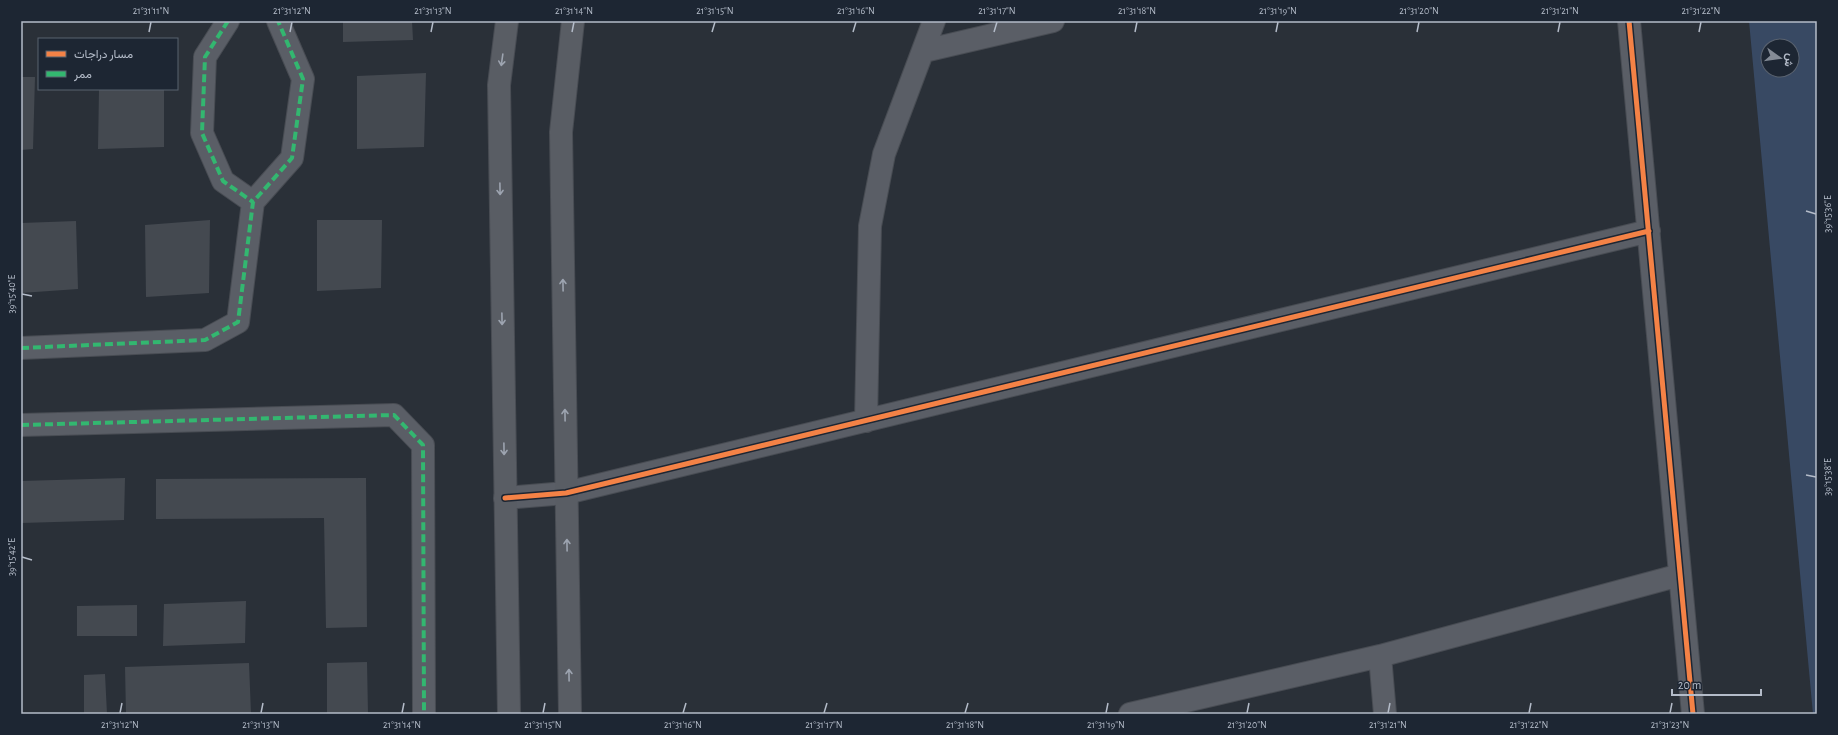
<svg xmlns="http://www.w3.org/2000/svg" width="1838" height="735" font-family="'Alegreya Sans',Vazirmatn,sans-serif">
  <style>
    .water { fill: #384963; fill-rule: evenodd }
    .building { fill: #444950 }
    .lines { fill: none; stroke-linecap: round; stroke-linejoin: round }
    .street-casing { stroke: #484c53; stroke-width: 24 }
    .secondary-casing { stroke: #484c53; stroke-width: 24 }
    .street { stroke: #5a5e66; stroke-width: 22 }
    .secondary { stroke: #595d64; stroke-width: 22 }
    .quiet { stroke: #33b770; stroke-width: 4; stroke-dasharray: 8 4; stroke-linecap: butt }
    .cycleway-casing { stroke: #1d2633; stroke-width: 8 }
    .cycleway { stroke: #f48246; stroke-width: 5 }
    .oneway { stroke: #9da4b0 }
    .ticks { fill: none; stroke: #b4bcc9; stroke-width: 1.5 }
    .neatline { fill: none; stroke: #b4bcc9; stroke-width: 1.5 }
    .ticks-label { font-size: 10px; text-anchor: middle; fill: #b4bcc9 }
  </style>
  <rect width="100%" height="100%" fill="#2a3038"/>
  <!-- water -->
  <path class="water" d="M1749 21H1817V714H1813ZM1768 46H1792V70H1768Z"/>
  <!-- building -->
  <path class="building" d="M343 21H412L413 40 343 42Z
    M426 73 424 147 357 149V76Z
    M21 77H35L33 149 21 150Z
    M99 89H164V147L98 149Z
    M210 220 209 293 146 297 145 225Z
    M317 220H382L381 288 317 291Z
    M76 221 78 289 21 293V223Z
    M125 478 124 520 21 523V481Z
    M366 478 367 627 326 628 324 518 156 519V479Z
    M246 601 245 643 163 646 164 604Z
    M137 605V636H77V606Z
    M367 662 368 714H327V663Z
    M249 663 251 714H126L125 667Z
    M105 674 107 714H84V675Z"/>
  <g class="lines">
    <!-- street casing -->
    <g class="street-casing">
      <path id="street" d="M228 21 205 57 202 133 223 181 253 202
        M1629 21 1693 714
        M924 51 1053 21
        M21 348 205 340 238 322 253 202 292 158 303 79 278 21
        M866 421 870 226 884 154 934 21
        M21 425 394 415 423 445 424 714
        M505 498 566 493 1649 231
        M1380 656 1385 714
        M1130 714 1380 656 1680 575"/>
    </g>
    <!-- secondary casing -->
    <g class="secondary-casing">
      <path id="secondary" d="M507 21 499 85 509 714
        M570 714 561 132 573 21"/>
    </g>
    <!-- street -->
    <use href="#street" class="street"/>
    <!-- secondary -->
    <use href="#secondary" class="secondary"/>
    <!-- quiet -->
    <path class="quiet" d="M228 21 205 57 202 133 223 181 253 202
      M21 348 205 340 238 322 253 202 292 158 303 79 278 21
      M21 425 394 415 423 445 424 714"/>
    <!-- cycleway casing -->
    <g class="cycleway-casing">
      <path id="cycleway" d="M1629 21 1693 714
        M505 498 566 493 1649 231"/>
    </g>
    <!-- cycleway -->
    <use href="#cycleway" class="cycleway"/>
  </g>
  <!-- one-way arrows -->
  <defs><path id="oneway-shaft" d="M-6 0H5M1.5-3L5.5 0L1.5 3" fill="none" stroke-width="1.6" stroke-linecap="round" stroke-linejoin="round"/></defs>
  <g class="oneway">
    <use href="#oneway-shaft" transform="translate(502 60) rotate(98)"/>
    <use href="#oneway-shaft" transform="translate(500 189) rotate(89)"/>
    <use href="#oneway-shaft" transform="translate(563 285) rotate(-91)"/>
    <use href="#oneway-shaft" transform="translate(502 319) rotate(89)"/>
    <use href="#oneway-shaft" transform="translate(565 415) rotate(-91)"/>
    <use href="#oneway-shaft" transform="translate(504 449) rotate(89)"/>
    <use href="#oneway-shaft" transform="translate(567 545) rotate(-91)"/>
    <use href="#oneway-shaft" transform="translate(569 675) rotate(-91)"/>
  </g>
  <!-- ticks -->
  <path class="ticks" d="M149 32 151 22M290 32 292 22M431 32 433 22M572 32 574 22M712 32 715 22M853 32 856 22M994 32 997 22M1135 32 1137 22M1276 32 1278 22M1417 32 1419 22M1558 32 1560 22M1699 32 1701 22M1806 211 1816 214M22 294 32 296M1806 475 1816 477M22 557 32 560M120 713 122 703M261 713 263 703M402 713 404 703M543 713 545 703M683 713 686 703M824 713 827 703M965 713 968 703M1106 713 1108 703M1247 713 1249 703M1388 713 1390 703M1529 713 1531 703M1670 713 1672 703"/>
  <!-- border -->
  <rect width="1838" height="735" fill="none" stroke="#1d2633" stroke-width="44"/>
  <!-- legend -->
  <rect x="38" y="38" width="140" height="52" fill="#1d2633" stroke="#59626f"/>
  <rect x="46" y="51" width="20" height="6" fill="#f48246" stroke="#59626f"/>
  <text x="74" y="58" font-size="12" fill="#b4bcc9">مسار دراجات</text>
  <rect x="46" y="71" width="20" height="6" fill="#33b770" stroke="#59626f"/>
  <text x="74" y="78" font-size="12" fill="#b4bcc9">ممر</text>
  <!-- north arrow -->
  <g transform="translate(1780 58) rotate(104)"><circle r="19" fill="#1d2633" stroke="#59626f"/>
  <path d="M0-3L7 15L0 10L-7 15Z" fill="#848b96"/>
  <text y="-6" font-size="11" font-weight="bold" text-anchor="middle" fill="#b4bcc9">ش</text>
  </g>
  <!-- scale -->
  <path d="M1672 689v6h89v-6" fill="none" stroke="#b4bcc9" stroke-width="2"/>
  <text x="1678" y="689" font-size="12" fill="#b4bcc9" stroke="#1d2633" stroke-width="3" paint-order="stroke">20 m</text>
  <rect x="22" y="22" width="1794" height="691" class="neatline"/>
  <g class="ticks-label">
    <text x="151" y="14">21°31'11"N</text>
    <text x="292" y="14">21°31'12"N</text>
    <text x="433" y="14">21°31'13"N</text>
    <text x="574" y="14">21°31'14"N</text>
    <text x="715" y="14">21°31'15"N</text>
    <text x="856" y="14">21°31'16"N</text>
    <text x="997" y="14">21°31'17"N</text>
    <text x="1137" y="14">21°31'18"N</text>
    <text x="1278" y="14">21°31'19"N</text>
    <text x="1419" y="14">21°31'20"N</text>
    <text x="1560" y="14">21°31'21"N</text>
    <text x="1701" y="14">21°31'22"N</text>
    <text transform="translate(1827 214) rotate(-90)" y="4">39°15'36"E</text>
    <text transform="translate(11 294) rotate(-90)" y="4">39°15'40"E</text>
    <text transform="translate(1827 477) rotate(-90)" y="4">39°15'38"E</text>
    <text transform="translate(11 557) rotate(-90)" y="4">39°15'42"E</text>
    <text x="120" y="728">21°31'12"N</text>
    <text x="261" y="728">21°31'13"N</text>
    <text x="402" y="728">21°31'14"N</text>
    <text x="543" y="728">21°31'15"N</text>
    <text x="683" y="728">21°31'16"N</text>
    <text x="824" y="728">21°31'17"N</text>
    <text x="965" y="728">21°31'18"N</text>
    <text x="1106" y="728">21°31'19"N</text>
    <text x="1247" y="728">21°31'20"N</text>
    <text x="1388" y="728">21°31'21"N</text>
    <text x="1529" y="728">21°31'22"N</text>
    <text x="1670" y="728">21°31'23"N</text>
  </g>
</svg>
